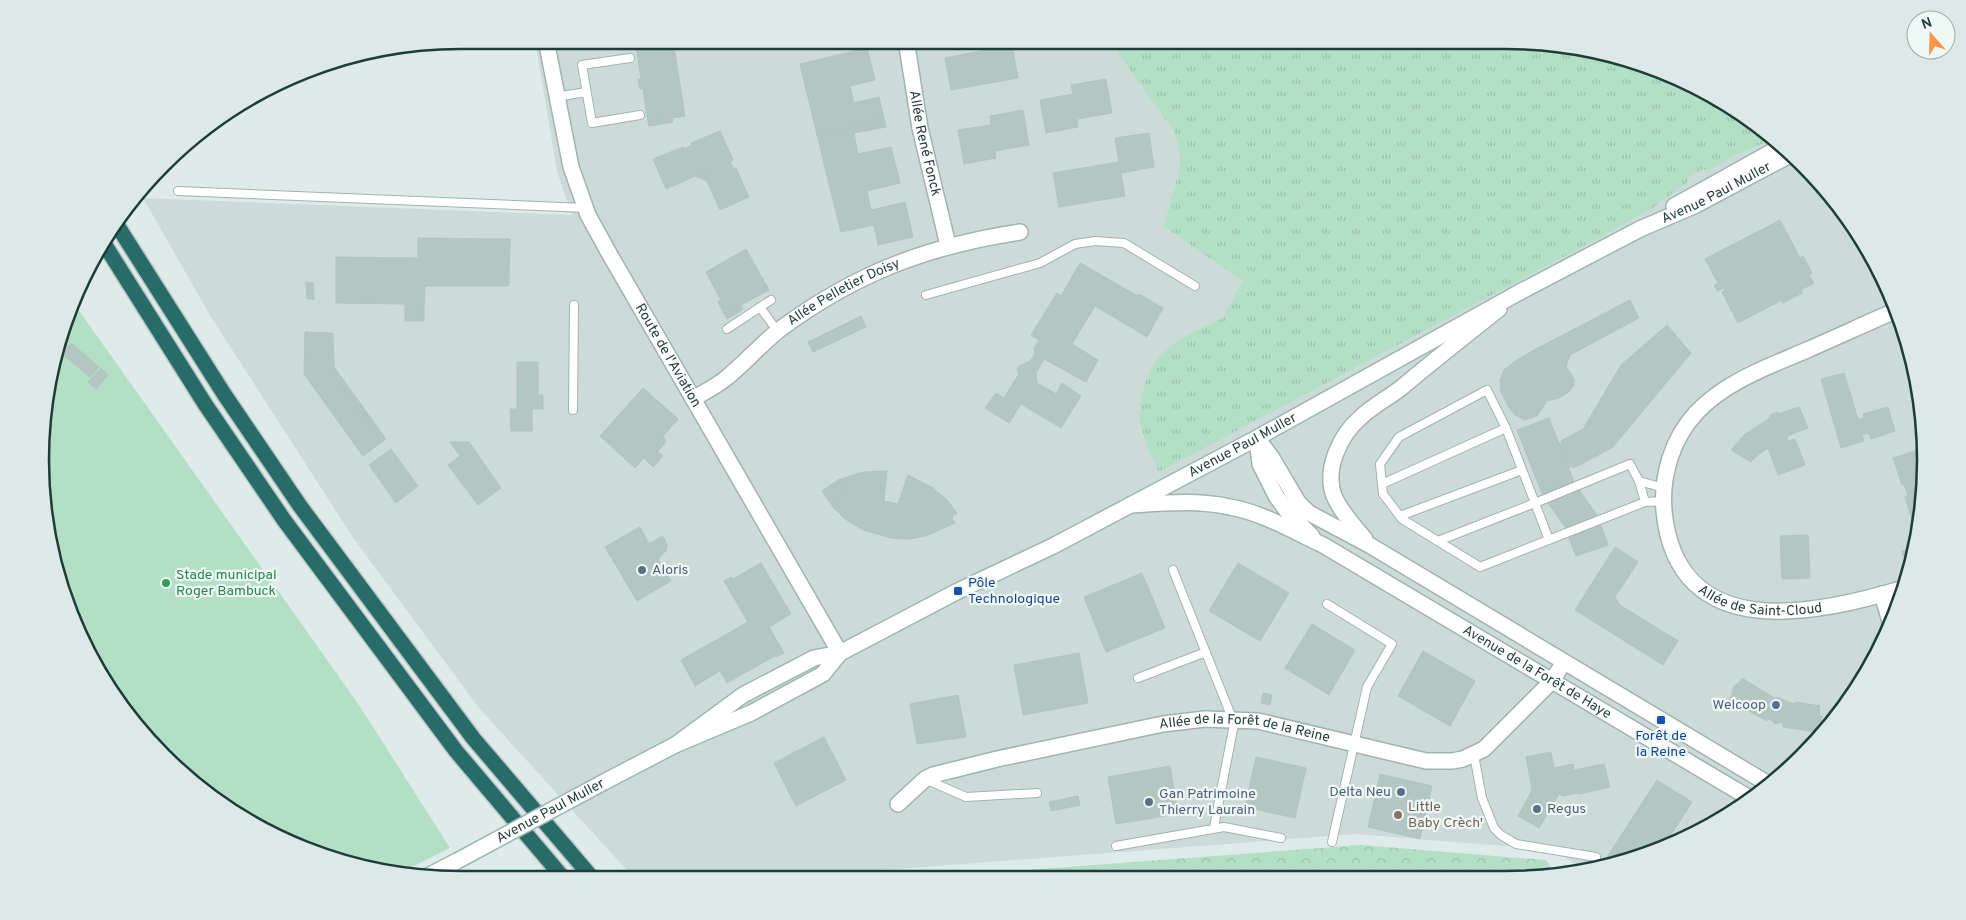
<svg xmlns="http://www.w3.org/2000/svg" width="1966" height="920" font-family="Overpass,sans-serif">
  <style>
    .built { fill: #ccdbd7 }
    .grass { fill: url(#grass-tufts) }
    .forest { fill: url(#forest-crowns) }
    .garden { fill: #b4dfc7 }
    .building { fill: #b3c6c1; stroke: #b0c5c0 }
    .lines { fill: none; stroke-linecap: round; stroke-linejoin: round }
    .service-casing { stroke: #a1b3b0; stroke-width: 10 }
    .minor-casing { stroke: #a1b3b0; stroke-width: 18 }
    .tertiary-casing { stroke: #a1b3b0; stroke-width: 18 }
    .secondary-casing { stroke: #9cb8b3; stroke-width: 18 }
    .motorway-casing { stroke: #bcc5c4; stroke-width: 18 }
    .service { stroke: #fff; stroke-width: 8 }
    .minor { stroke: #fff; stroke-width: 15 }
    .tertiary { stroke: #fff; stroke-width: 15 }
    .secondary { stroke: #fff; stroke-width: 15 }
    .motorway { stroke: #276c69; stroke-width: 15 }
    .secondary-bridge-casing { stroke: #9cb8b3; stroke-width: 18; stroke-linecap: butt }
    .secondary-bridge { stroke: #fff; stroke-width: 15 }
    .service-dot { fill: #5c6f8a; stroke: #eef8f5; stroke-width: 2 }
    .leisure-dot { fill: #2e9e5b; stroke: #eef8f5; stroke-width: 2 }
    .transit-dot { fill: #1a4fb4; stroke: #eef8f5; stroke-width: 2 }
    .education-dot { fill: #8d6e63; stroke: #eef8f5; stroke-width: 2 }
    .labels { text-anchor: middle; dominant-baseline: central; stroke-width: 4.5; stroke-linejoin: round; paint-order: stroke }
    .street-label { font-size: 14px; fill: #1e3d39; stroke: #eef8f5 }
    .service-label { font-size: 14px; fill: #4e5e75; stroke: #eef8f5; text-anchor: start }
    .leisure-label { font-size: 14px; fill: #27864d; stroke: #eef8f5; text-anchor: start }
    .transit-label { font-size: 14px; fill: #164399; stroke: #eef8f5; text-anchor: start }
    .education-label { font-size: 14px; fill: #785e54; stroke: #eef8f5; text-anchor: start }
    .rim { fill: none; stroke: #1e3d39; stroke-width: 2.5 }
  </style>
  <defs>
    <pattern id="grass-tufts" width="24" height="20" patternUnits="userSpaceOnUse" patternTransform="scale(1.25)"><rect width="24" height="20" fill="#b4dfc7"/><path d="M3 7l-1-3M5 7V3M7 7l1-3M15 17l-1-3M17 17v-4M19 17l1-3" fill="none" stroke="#9ac0ac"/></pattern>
    <pattern id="forest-crowns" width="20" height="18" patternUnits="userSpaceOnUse" patternTransform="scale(1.25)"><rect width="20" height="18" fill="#b4dfc7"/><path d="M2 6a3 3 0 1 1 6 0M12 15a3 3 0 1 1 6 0" fill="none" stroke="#9ac0ac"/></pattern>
  </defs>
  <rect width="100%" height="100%" fill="#deebe8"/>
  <!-- built -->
  <path class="built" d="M535 40H1113L1117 52 1174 132 1180 151 1179 172 1163 226 1244 281 1222 318 1189 334 1511 284 1612 231 1689 181 1687 178 1704 169 1706 172 1736 155 1774 139 1803 163 1855 226 1894 299 1918 378 1926 460 1918 542 1894 620 1839 715 1762 793 1667 848 1583 870 1555 850 1356 834 871 871 852 879H635L479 708 354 539 211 317 143 198 572 215 557 171Z"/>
  <!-- grass -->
  <path class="grass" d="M1113 40H1506L1588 48 1666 72 1739 111 1774 139 1736 155 1706 172 1704 169 1688 178 1689 181 1654 207 1612 231 1159 472 1148 450 1140 422 1141 396 1150 370 1161 354 1189 334 1222 318 1243 281 1163 226 1179 172 1180 151 1174 132 1117 52Z"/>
  <!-- forest -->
  <path class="forest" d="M1361 845 1546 860 1556 876 920 878Z"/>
  <!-- garden -->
  <path class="garden" d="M75 305 359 705 450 848 398 874 378 872 300 848 183 776 96 670 62 595 44 515 48 378Z"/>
  <!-- building -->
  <path class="building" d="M650 40V44L636 46V42Z
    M1001 40H1034L1012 45 1018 78 951 90 945 58 1002 47Z
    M673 41 685 116 672 118 673 122 661 124V119L648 122 643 89H640L638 79H641L636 46 650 44 651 49 660 48 659 43Z
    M867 48 875 80 850 86 854 103 879 97 884 118 817 135 800 64Z
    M1106 79 1112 113 1077 119 1078 127 1046 133 1040 100 1073 94 1071 85Z
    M1023 110 1029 145 995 151 996 158 964 164 958 130 991 125 990 116Z
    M884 118 886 127 854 133 858 154 891 147 900 183 867 191 871 210 905 202 913 237 878 245 874 225 841 232 817 135Z
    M661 119V124L649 126 648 122Z
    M720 131 733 160 730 161 734 169 736 168 749 197 720 210 707 181 709 180 706 171 703 172 702 170 694 174 695 176 666 189 653 159 683 147 684 149 692 145 691 143Z
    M1149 133 1154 167 1121 173 1125 196 1059 207 1053 173 1119 162 1115 138Z
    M702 170 703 172 706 171 709 180 707 181 695 176 694 174Z
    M1780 220 1800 258 1803 256 1812 273 1809 275 1814 283 1801 290 1802 293 1783 303 1782 300 1738 323 1722 292 1725 291 1724 288 1718 291 1714 285 1718 283 1705 259Z
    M418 238 510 239 509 286H425L424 305H418V321H405V304L336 303V257L418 258Z
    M746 249 769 290 741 305 743 309 739 312 720 306 718 302 721 300 706 272Z
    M1080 263 1138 296 1139 294 1163 308 1147 337 1095 306 1072 344 1098 360 1086 382 1044 359 1036 373 1037 383 1056 394 1062 383 1081 396 1061 428 1021 404 1009 423 985 408 996 393 1004 398 1019 374 1017 369 1019 366 1030 361 1035 354 1034 348 1039 340 1031 335 1057 293 1061 296Z
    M306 282 313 283 314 299H307Z
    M1630 300 1639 318 1570 355 1566 366 1574 379V385L1569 392 1559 398 1547 401 1537 416 1525 420 1515 415 1508 406 1501 392 1500 380 1504 370 1515 361 1534 350Z
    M418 305H424V321H418Z
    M720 306 729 309 739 312 727 319Z
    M861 316 866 327 813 352 808 342Z
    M1667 325 1691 353 1612 448 1573 468 1572 466 1568 468 1559 444 1562 443 1561 441 1583 429 1621 365Z
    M305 332 328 333V368L382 442 363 456 304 374Z
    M328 333H333L334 367 386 439 382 442 328 368Z
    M71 343 99 367 90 377 61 353Z
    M517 362H538V395H543V409H532V431H511L510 409H517Z
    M101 368 108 375 96 389 88 382Z
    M1844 373 1858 419 1864 418 1863 414 1888 407 1895 431 1871 439 1869 433 1862 435 1864 441 1841 448 1821 379Z
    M643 388 678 419 653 448 663 456 653 467 644 458 635 468 600 436Z
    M1799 407 1808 428 1787 436 1788 441 1795 439 1805 465 1778 475 1768 448 1758 455 1751 462 1731 450 1744 435 1771 417 1770 415 1778 412 1779 414Z
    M1549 418 1575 484 1597 515 1608 545 1576 556 1565 527 1543 496 1517 430Z
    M663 436 666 442 657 452 653 448Z
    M450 442H469L501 488 478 505 448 465 460 456Z
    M391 449 418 486 396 503 369 465Z
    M1921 449 1926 464 1920 522 1913 524 1905 496H1908L1904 484 1902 485 1893 458Z
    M887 471 884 501 898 504 908 475 933 488 947 500 957 513 953 516 952 519 955 523 926 536 909 539 891 538 863 530 845 519 833 507 839 501 842 488 838 480 863 472Z
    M838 480 842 488 839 501 833 507 822 491Z
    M640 527 649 544 662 536 665 539 667 546 666 551 658 559 671 581 637 601 605 547Z
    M1808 535 1810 578 1782 579 1780 536Z
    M1615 547 1638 562 1615 597 1620 605 1678 641 1663 665 1575 610Z
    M1914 547 1915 550 1912 561 1906 563 1902 551Z
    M761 563 791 614 769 627 784 653 776 657 775 656 727 683 720 671 695 686 681 660 748 622 724 581 732 577 733 579Z
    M1238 563 1289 593 1260 641 1209 611Z
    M1142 573 1165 628 1106 652 1084 597Z
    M1312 624 1355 650 1329 695 1285 668Z
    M1423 651 1475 681 1450 726 1398 696Z
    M1079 653 1088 703 1023 715 1014 665Z
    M1742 678 1776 699 1777 697 1791 703 1795 704 1796 702 1820 706 1819 714 1822 717 1821 721 1817 724 1816 732 1783 727 1782 722 1775 724 1770 718 1767 721 1729 700 1733 692 1732 690 1735 685 1738 684Z
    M1263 693 1272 695 1270 705 1261 703Z
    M958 695 966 737 917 744 910 704Z
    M824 737 846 780 796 806 774 763Z
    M1551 752 1554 768 1573 764 1574 770 1604 764 1610 787 1580 794 1577 793 1563 796 1559 794 1539 828 1518 816 1532 790 1526 757Z
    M1256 757 1306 768 1295 818 1245 807Z
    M1170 766 1178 814 1116 824 1108 777Z
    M1380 774 1432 786 1420 839 1368 827Z
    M1657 780 1692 802 1662 849 1602 865Z
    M1078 796 1080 805 1051 811 1049 802Z"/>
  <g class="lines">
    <!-- service casing -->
    <g class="service-casing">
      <path id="service" d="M630 58 582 65 592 123 640 115
        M556 97 586 92
        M178 191 586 208
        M926 295 1040 263 1075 244 1095 241 1124 243 1195 286
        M760 307 778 332
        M727 329 771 300
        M573 410 574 305
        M1639 481 1645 502
        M1382 484 1506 428
        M1664 501 1645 502 1480 567 1402 519 1383 494 1380 464 1399 437 1487 390 1506 428 1535 503 1630 464 1639 481 1664 488
        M1400 516 1522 470
        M1438 541 1535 503 1549 540
        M1173 570 1232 718
        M1327 604 1392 644 1367 687 1332 842
        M1138 678 1206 652
        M1474 755 1482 798 1494 828 1501 835 1516 844 1596 857
        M925 779 966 797 1037 793
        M1214 827 1235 719
        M1116 846 1224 827 1281 838"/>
    </g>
    <!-- minor casing -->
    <g class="minor-casing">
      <g id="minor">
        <path id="s1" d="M906 40 920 128 948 245"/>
        <path id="s2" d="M1897 310C1867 323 1837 337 1807 350 1768 367 1726 381 1696 413 1672 439 1661 476 1664 511 1677 645 1815 615 1904 588"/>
        <path id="s3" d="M693 399C704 392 715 387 725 379 744 364 760 345 779 330 854 274 927 246 1020 232"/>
        <path d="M1882 594 1891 625"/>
        <path id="s4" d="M898 804 925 779 933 775 997 759 1163 724 1205 719 1258 721 1426 761H1452L1463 759 1484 749 1552 681 1564 662"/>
      </g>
    </g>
    <!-- tertiary casing -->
    <g class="tertiary-casing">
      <g id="tertiary">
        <path id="s5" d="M546 40 571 167 588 215 610 255 840 653"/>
        <path d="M1257 438 1272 458 1298 502 1309 513 1371 546 1770 785"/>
        <path d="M1257 440 1260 464 1276 496 1287 511 1312 536"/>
        <path id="s6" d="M1130 505C1164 503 1197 500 1230 507 1263 513 1293 531 1323 545L1751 799"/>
        <path d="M1365 539C1354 526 1341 512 1334 496 1324 469 1340 435 1361 417 1373 406 1388 398 1401 388 1433 361 1466 335 1499 309"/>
      </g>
    </g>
    <!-- secondary casing -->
    <g class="secondary-casing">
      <g id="secondary">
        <path d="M1674 206 1782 146"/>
        <path id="s7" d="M675 745 743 695 814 658 840 653 958 591 1053 546 1257 438 1518 293 1640 229 1696 205 1792 154"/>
        <path d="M604 782 675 745 751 713 823 674 840 653"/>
        <path d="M426 877 457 861"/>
      </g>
    </g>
    <!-- motorway casing -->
    <g class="motorway-casing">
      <path id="motorway" d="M117 225 224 394 300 506 473 738 594 880
        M103 242 205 404 284 520 456 751 565 880"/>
    </g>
    <!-- service -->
    <use href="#service" class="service"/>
    <!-- minor -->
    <use href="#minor" class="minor"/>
    <!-- tertiary -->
    <use href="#tertiary" class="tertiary"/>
    <!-- secondary -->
    <use href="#secondary" class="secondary"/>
    <!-- motorway -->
    <use href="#motorway" class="motorway"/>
    <!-- secondary-bridge casing -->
    <g class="secondary-bridge-casing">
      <g id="secondary-bridge">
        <path id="s8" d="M457 861 604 782"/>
      </g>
    </g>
    <!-- secondary-bridge -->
    <use href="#secondary-bridge" class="secondary-bridge"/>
  </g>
  <!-- markers -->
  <g class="service-dot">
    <circle cx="642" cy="570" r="5"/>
    <circle cx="1776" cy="705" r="5"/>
    <circle cx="1401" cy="792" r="5"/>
    <circle cx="1149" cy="802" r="5"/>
    <circle cx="1537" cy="809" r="5"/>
  </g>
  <circle class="leisure-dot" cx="166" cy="583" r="5"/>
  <g class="transit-dot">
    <rect x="953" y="586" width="10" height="10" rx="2.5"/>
    <rect x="1656" y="715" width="10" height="10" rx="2.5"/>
  </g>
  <circle class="education-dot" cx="1398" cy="815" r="5"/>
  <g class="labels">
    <!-- street labels -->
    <g class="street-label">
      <text stroke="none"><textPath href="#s1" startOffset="105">Allée René Fonck</textPath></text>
      <text stroke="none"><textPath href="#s7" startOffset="1181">Avenue Paul Muller</textPath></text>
      <text stroke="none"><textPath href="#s3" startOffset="186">Allée Pelletier Doisy</textPath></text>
      <text stroke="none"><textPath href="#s5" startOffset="342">Route de l'Aviation</textPath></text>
      <text stroke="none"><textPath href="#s7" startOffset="644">Avenue Paul Muller</textPath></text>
      <text stroke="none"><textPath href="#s2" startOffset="484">Allée de Saint-Cloud</textPath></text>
      <text stroke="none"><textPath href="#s6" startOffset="450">Avenue de la Forêt de Haye</textPath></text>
      <text stroke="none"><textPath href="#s4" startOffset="364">Allée de la Forêt de la Reine</textPath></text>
      <text stroke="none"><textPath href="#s8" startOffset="106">Avenue Paul Muller</textPath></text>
    </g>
    <!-- service labels -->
    <g class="service-label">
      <text x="652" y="570">Aloris</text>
      <text x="1766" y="705" text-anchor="end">Welcoop</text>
      <text x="1391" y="792" text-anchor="end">Delta Neu</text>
      <text x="1159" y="794">Gan Patrimoine<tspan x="1159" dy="16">Thierry Laurain</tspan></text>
      <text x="1547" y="809">Regus</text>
    </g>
    <!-- leisure labels -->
    <g class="leisure-label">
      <text x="176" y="575">Stade municipal<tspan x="176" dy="16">Roger Bambuck</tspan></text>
    </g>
    <!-- transit labels -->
    <g class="transit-label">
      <text x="968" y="583">Pôle<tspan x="968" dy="16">Technologique</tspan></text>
      <text x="1661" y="736" text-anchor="middle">Forêt de<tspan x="1661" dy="16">la Reine</tspan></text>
    </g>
    <!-- education labels -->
    <g class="education-label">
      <text x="1408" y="807">Little<tspan x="1408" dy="16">Baby Crèch'</tspan></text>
    </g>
  </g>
  <!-- crop -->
  <path d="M0 0H1966V920H0ZM460 49H1506A411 411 0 0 1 1917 460V460A411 411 0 0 1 1506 871H460A411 411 0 0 1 49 460V460A411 411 0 0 1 460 49Z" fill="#dde9e6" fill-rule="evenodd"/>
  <path class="rim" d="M460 49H1506A411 411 0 0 1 1917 460V460A411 411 0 0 1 1506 871H460A411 411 0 0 1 49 460V460A411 411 0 0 1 460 49Z"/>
  <!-- north arrow -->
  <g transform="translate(1931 35) rotate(340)"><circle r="24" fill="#eef8f5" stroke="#9badaa"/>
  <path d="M0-4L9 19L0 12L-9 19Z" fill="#ff9348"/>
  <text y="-8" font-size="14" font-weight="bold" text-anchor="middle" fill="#1e3d39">N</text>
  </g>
</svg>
